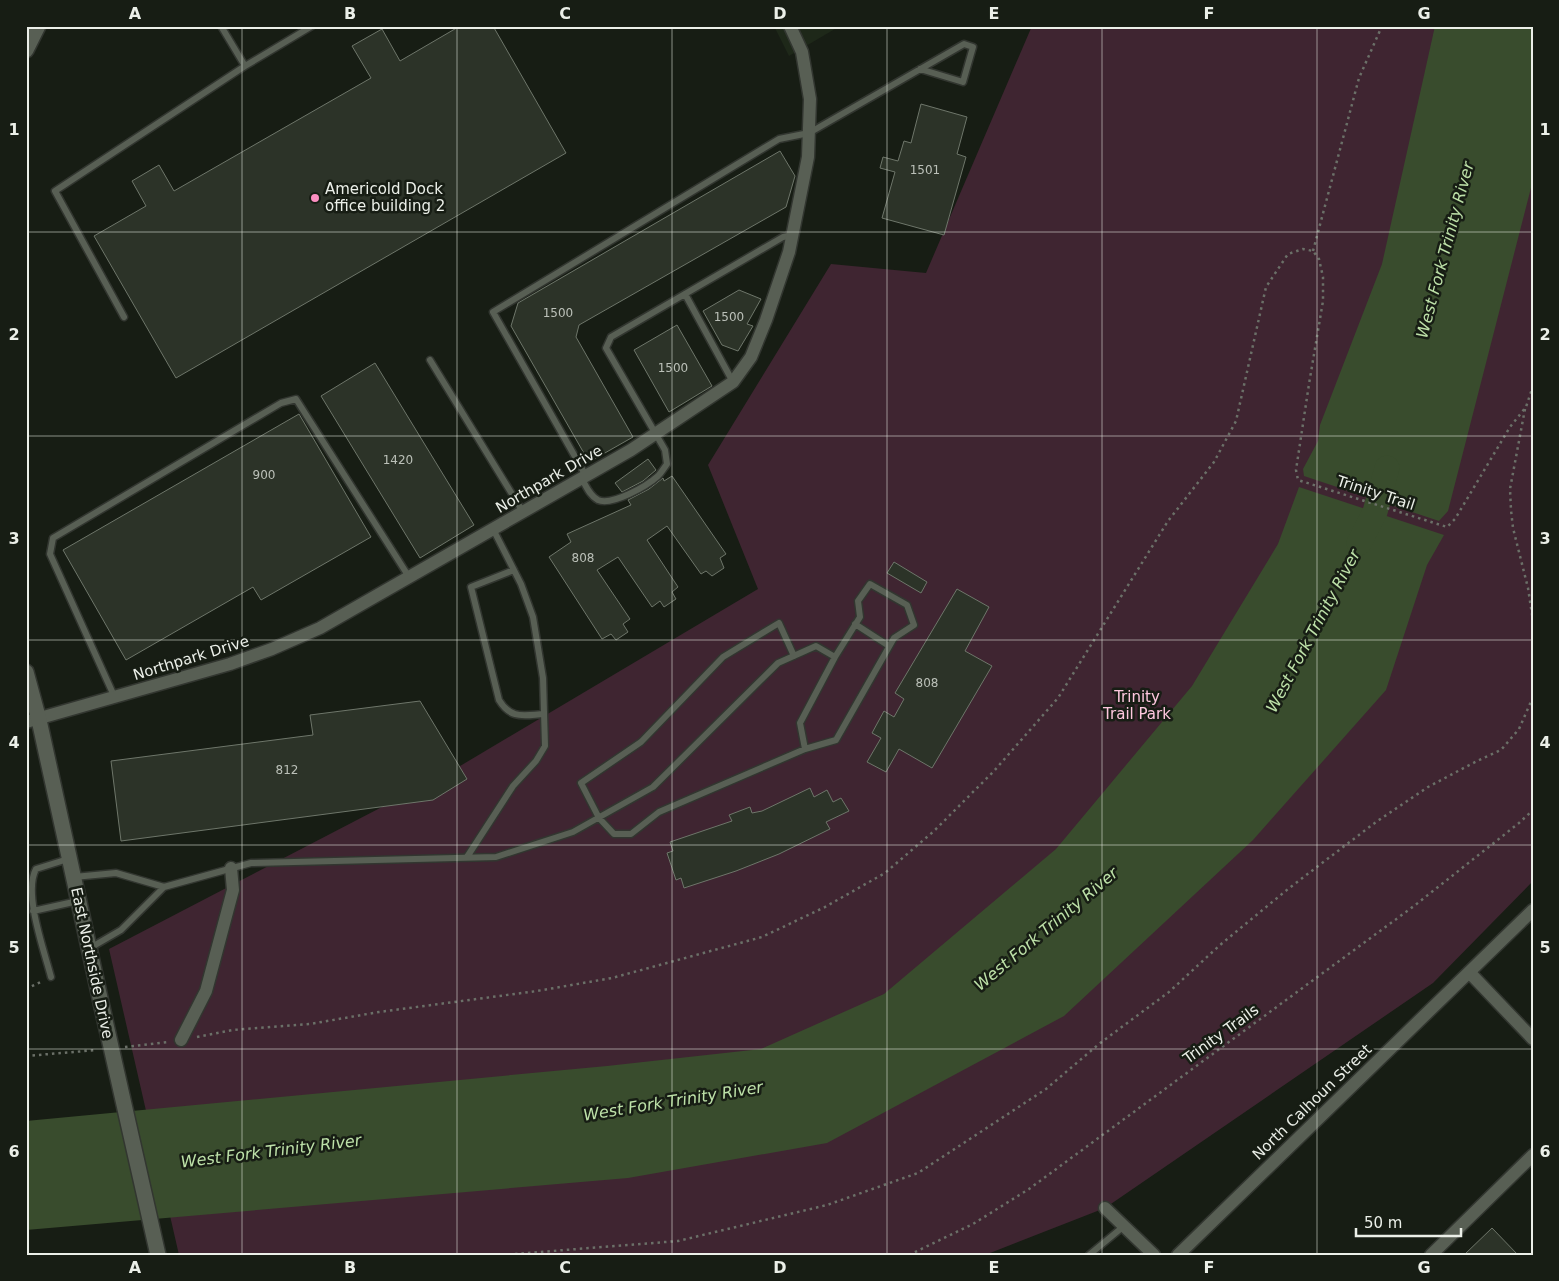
<svg xmlns="http://www.w3.org/2000/svg" width="1559" height="1281" font-family="'DejaVu Sans',sans-serif">
  <style>
    .built { fill: #1e2819 }
    .green { fill: #3f2531 }
    .water { fill: #394c2d }
    .lines { fill: none; stroke-linecap: round; stroke-linejoin: round }
    .river { stroke: #394c2d; stroke-width: 25 }
    .building { fill: #2c3328; stroke: #6e766a }
    .service-casing { stroke: #323630; stroke-width: 9 }
    .minor-casing { stroke: #323630; stroke-width: 15 }
    .tertiary-casing { stroke: #323630; stroke-width: 18 }
    .path { stroke: #6b7068; stroke-width: 2.5; stroke-dasharray: 2.5 4; stroke-linecap: butt }
    .service { stroke: #585f54; stroke-width: 6 }
    .minor { stroke: #585f54; stroke-width: 12 }
    .tertiary { stroke: #585f54; stroke-width: 15 }
    .tertiary-bridge-casing { stroke: #323630; stroke-width: 18; stroke-linecap: butt }
    .tertiary-bridge { stroke: #585f54; stroke-width: 15 }
    .grid { fill: none; stroke: #ebefe8; stroke-width: 1; stroke-opacity: 0.55 }
    .poi-dot { fill: #fc8fc1; stroke: #171d14; stroke-width: 2 }
    .labels { text-anchor: middle; dominant-baseline: central; stroke-width: 5; stroke-linejoin: round; paint-order: stroke }
    .number-label { font-size: 12px; fill: #bbc0b8 }
    .poi-label { font-size: 15px; fill: #ebefe8; stroke: #171d14; text-anchor: start }
    .street-label { font-size: 15px; fill: #ebefe8; stroke: #171d14 }
    .park-label { font-size: 15px; fill: #fec7de; stroke: #171d14 }
    .water-label { font-size: 16px; font-style: italic; fill: #bde1a8; stroke: #171d14 }
    .neatline { fill: none; stroke: #ebefe8; stroke-width: 2 }
    .grid-label { font-size: 16px; text-anchor: middle; font-weight: bold; fill: #ebefe8 }
  </style>
  <rect width="100%" height="100%" fill="#171d14"/>
  <!-- built -->
  <path class="built" d="M774 26H840L789 56Z"/>
  <!-- green -->
  <path class="green" d="M1032 26H1533V881L1433 983 1105 1208 985 1255H179L109 949 455 769 758 589 708 465 831 264 926 273Z"/>
  <!-- water -->
  <path class="water" d="M1435 26H1533V180L1448 511 1439 521 1304 476 1303 469 1318 441 1320 425 1382 264Z
    M1299 487 1444 535 1427 565 1386 690 1253 840 1064 1016 827 1143 628 1178 26 1230V1121L607 1066 761 1049 884 994 1056 849 1192 686 1278 544Z"/>
  <g class="lines">
    <!-- river -->
    <path class="river" d="M1359 543 1375 512 1387 468"/>
  </g>
  <!-- building -->
  <path class="building" d="M460 26H493L566 153 176 378 94 236 146 206 132 181 159 165 174 191 371 78 352 46 382 29 400 61Z
    M921 104 967 117 957 154 966 157 944 235 882 218 895 172 880 168 883 157 898 161 904 141 911 143Z
    M780 151 795 176 786 207 579 325 576 337 633 437 589 462 511 326 518 303Z
    M739 290 761 299 747 324 753 326 738 351 722 345 703 311Z
    M677 325 712 386 669 412 634 350Z
    M375 363 474 525 420 558 321 396Z
    M299 414 371 537 261 600 253 587 126 660 63 550Z
    M648 459 656 470 643 481 622 492 615 483Z
    M672 476 726 554 720 558 724 568 712 576 706 571 701 574 667 526 647 540 678 587 672 592 676 599 664 607 660 601 652 607 618 557 597 570 630 619 623 624 628 632 616 640 611 634 602 639 549 557 571 542 567 534 631 505 628 500 649 489 663 478 664 481Z
    M894 562 927 582 921 593 887 573Z
    M957 589 989 607 965 651 992 666 932 768 899 749 886 772 867 762 881 738 872 733 884 711 894 717 904 699 895 693Z
    M420 701 467 779 433 800 121 841 111 761 313 735 310 715Z
    M810 788 814 797 827 790 833 802 841 798 849 811 826 822 830 829 779 854 736 871 684 888 681 878 676 880 667 853 673 851 670 842 732 821 729 815 750 807 752 813 762 811Z
    M1492 1228 1518 1255H1464Z"/>
  <g class="lines">
    <!-- service casing -->
    <g class="service-casing">
      <path id="service" d="M221 26 245 66 312 26
        M685 294 733 382
        M124 317 55 191 245 66
        M430 360 523 512
        M586 476 493 312 779 139 809 133 964 44 973 47 963 82 920 69
        M582 479C586 486 590 496 598 500 612 506 647 486 658 476 661 473 664 468 667 464L665 450 606 348 611 337 783 237 793 235
        M514 570 471 587 499 700C511 720 524 715 544 714
        M855 624 889 646
        M115 698 50 554 53 538 281 403 296 399 409 577
        M805 749 836 740 894 638 914 625 907 605 870 584 858 601 860 617 835 657
        M467 857 513 786 536 761 545 746 543 678 533 617 521 584 493 529
        M74 877 116 873 164 887 121 930 90 948
        M164 887 251 863 496 857 573 832 653 787 778 663 816 646 835 657 800 723 805 749 659 812 631 834H614L599 818 581 783 641 742 723 657 779 623 794 656
        M33 911 78 901
        M51 977C44 950 23 893 36 869L68 859
        M1089 1255 1124 1226"/>
    </g>
    <!-- minor casing -->
    <g class="minor-casing">
      <path id="minor" d="M26 722 230 664 272 649 320 628 631 450 733 382 751 357 766 320 789 252 808 157 810 99 802 52 790 26
        M1469 972 1533 1039
        M181 1040 206 991 233 890 231 868
        M1105 1208 1154 1255
        M1178 1255 1533 910
        M1431 1255 1533 1155"/>
    </g>
    <!-- tertiary casing -->
    <g class="tertiary-casing">
      <path id="tertiary" d="M26 50 38 26
        M26 672 39 720 102 1007"/>
    </g>
    <!-- path -->
    <path class="path" d="M1313 251 1359 78 1382 26
      M1525 409 1510 489 1511 510 1513 528 1528 588 1533 621
      M26 989 43 981
      M197 1037 233 1030 310 1024 379 1012 537 991 612 978 762 937 825 907 885 873 934 831 994 771 1058 698 1168 521 1214 462 1236 421 1266 287 1288 254 1303 249 1313 251 1319 259 1323 277V301L1309 384 1296 470 1298 480 1447 527 1455 519 1510 427 1526 407 1533 386
      M125 1047 169 1042
      M26 1056 97 1050
      M356 1255H369
      M502 1255 678 1241 827 1205 918 1173 1046 1089 1099 1044 1169 992 1220 945 1288 889 1376 822 1428 787 1477 761 1501 750 1519 729 1533 697
      M909 1255 973 1224 1029 1189 1414 906 1519 823 1533 810"/>
    <!-- service -->
    <use href="#service" class="service"/>
    <!-- minor -->
    <use href="#minor" class="minor"/>
    <!-- tertiary -->
    <use href="#tertiary" class="tertiary"/>
    <!-- tertiary-bridge casing -->
    <g class="tertiary-bridge-casing">
      <path id="tertiary-bridge" d="M102 1007 158 1255"/>
    </g>
    <!-- tertiary-bridge -->
    <use href="#tertiary-bridge" class="tertiary-bridge"/>
  </g>
  <!-- grid -->
  <path class="grid" d="M242 26V1255M457 26V1255M672 26V1255M887 26V1255M1102 26V1255M1317 26V1255M26 232H1533M26 436H1533M26 640H1533M26 845H1533M26 1049H1533"/>
  <!-- markers -->
  <circle class="poi-dot" cx="315" cy="198" r="5"/>
  <g class="labels">
    <!-- number labels -->
    <g class="number-label">
      <text x="925" y="170">1501</text>
      <text x="558" y="313">1500</text>
      <text x="729" y="317">1500</text>
      <text x="673" y="368">1500</text>
      <text x="398" y="460">1420</text>
      <text x="264" y="475">900</text>
      <text x="583" y="558">808</text>
      <text x="927" y="683">808</text>
      <text x="287" y="770">812</text>
    </g>
    <!-- poi labels -->
    <g class="poi-label">
      <text x="325" y="189">Americold Dock<tspan x="325" dy="17">office building 2</tspan></text>
    </g>
    <!-- street labels -->
    <g class="street-label">
      <text transform="translate(549 479) rotate(-30)">Northpark Drive</text>
      <text transform="translate(1376 493) rotate(18)">Trinity Trail</text>
      <text transform="translate(191 658) rotate(-17)">Northpark Drive</text>
      <text transform="translate(92 963) rotate(78)">East Northside Drive</text>
      <text transform="translate(1221 1034) rotate(-36)">Trinity Trails</text>
      <text transform="translate(1312 1102) rotate(-44)">North Calhoun Street</text>
    </g>
    <!-- park labels -->
    <g class="park-label">
      <text x="1137" y="697">Trinity<tspan x="1137" dy="17">Trail Park</tspan></text>
    </g>
    <!-- water labels -->
    <g class="water-label">
      <text transform="translate(1445 250) rotate(-75)">West Fork Trinity River</text>
      <text transform="translate(1313 631) rotate(-62)">West Fork Trinity River</text>
      <text transform="translate(1046 929) rotate(-40)">West Fork Trinity River</text>
      <text transform="translate(673 1101) rotate(-9)">West Fork Trinity River</text>
      <text transform="translate(271 1151) rotate(-7)">West Fork Trinity River</text>
    </g>
  </g>
  <!-- border -->
  <rect width="1559" height="1281" fill="none" stroke="#171d14" stroke-width="55"/>
  <!-- scale -->
  <path d="M1356 1228v8h105v-8" fill="none" stroke="#ebefe8" stroke-width="2.5"/>
  <text x="1364" y="1228" font-size="15" fill="#ebefe8" stroke="#171d14" stroke-width="4" paint-order="stroke">50 m</text>
  <rect x="28" y="28" width="1504" height="1226" class="neatline"/>
  <g class="grid-label">
    <text x="135" y="19">A</text>
    <text x="350" y="19">B</text>
    <text x="565" y="19">C</text>
    <text x="780" y="19">D</text>
    <text x="994" y="19">E</text>
    <text x="1209" y="19">F</text>
    <text x="1424" y="19">G</text>
    <text x="14" y="135">1</text>
    <text x="1545" y="135">1</text>
    <text x="14" y="340">2</text>
    <text x="1545" y="340">2</text>
    <text x="14" y="544">3</text>
    <text x="1545" y="544">3</text>
    <text x="14" y="748">4</text>
    <text x="1545" y="748">4</text>
    <text x="14" y="953">5</text>
    <text x="1545" y="953">5</text>
    <text x="14" y="1157">6</text>
    <text x="1545" y="1157">6</text>
    <text x="135" y="1273">A</text>
    <text x="350" y="1273">B</text>
    <text x="565" y="1273">C</text>
    <text x="780" y="1273">D</text>
    <text x="994" y="1273">E</text>
    <text x="1209" y="1273">F</text>
    <text x="1424" y="1273">G</text>
  </g>
</svg>
